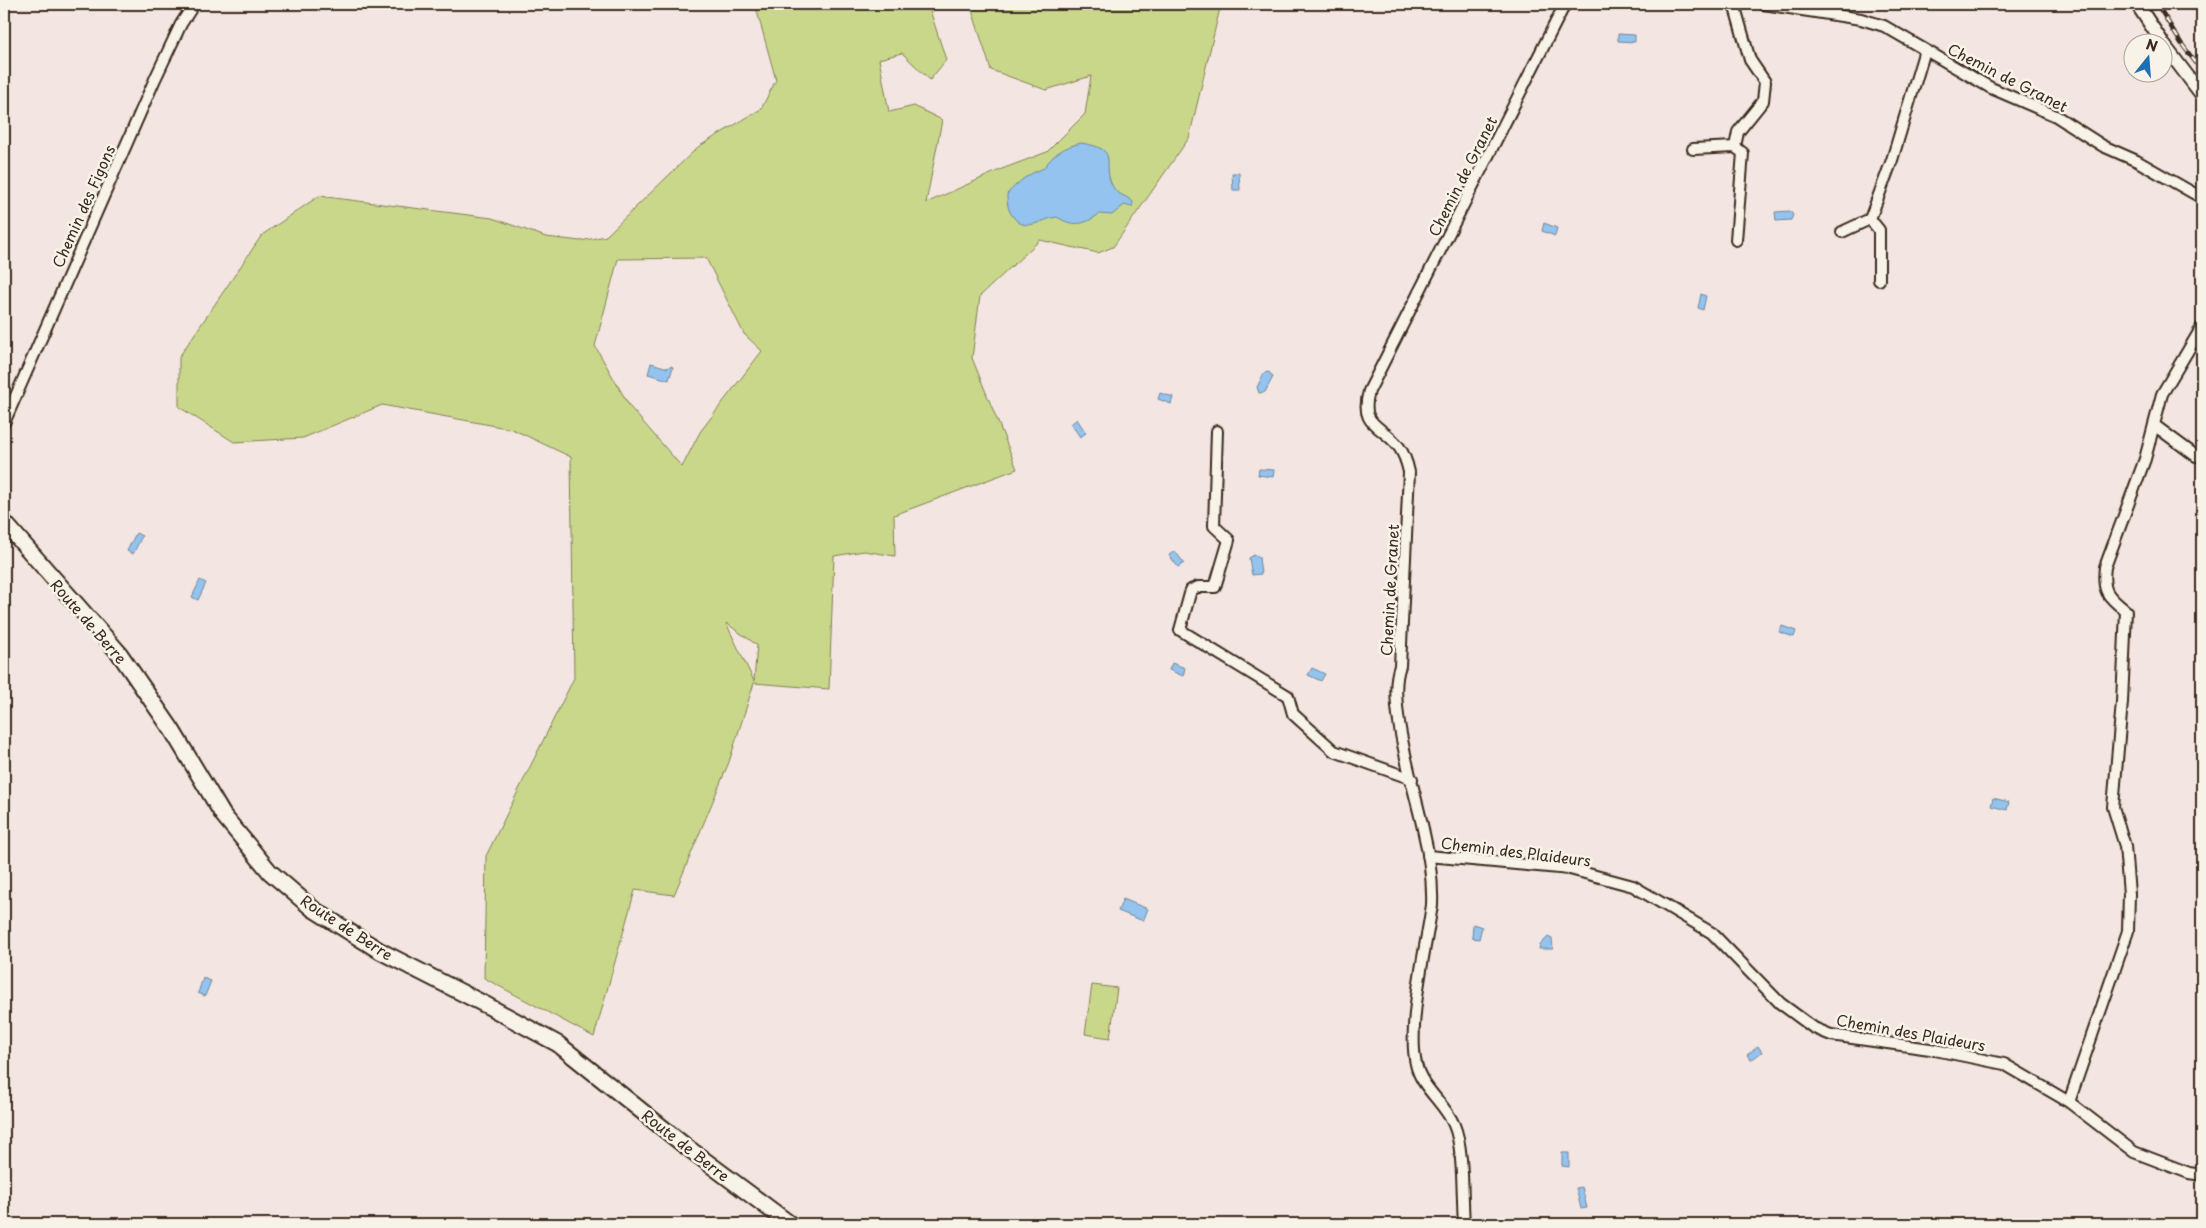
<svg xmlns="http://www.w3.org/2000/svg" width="2206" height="1228" font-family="'Playpen Sans',sans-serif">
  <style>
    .built { fill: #efd4d9 }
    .green { fill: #c9d78b; stroke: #828054; fill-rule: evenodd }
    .water { fill: #93c3ee; stroke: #70869b }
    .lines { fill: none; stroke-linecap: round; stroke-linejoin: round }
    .minor-casing { stroke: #3b2a1e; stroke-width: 14 }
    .tertiary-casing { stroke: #3b2a1e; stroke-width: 16 }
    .primary-casing { stroke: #3b2a1e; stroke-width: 19 }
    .minor { stroke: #f7f3e8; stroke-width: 10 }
    .tertiary { stroke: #f7f3e8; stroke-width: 12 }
    .primary { stroke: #f7f3e8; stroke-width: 15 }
    .rail-casing { stroke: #3b2a1e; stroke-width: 4.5 }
    .rail { stroke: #f7f3e8; stroke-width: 2.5; stroke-dasharray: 8; stroke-linecap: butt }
    .labels { text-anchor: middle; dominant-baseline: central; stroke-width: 5; stroke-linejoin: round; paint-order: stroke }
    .street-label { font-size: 15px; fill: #3b2a1e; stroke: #f7f3e8 }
  </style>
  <rect width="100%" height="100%" fill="#f3e5e1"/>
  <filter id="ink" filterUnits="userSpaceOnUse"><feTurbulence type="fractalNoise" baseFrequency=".02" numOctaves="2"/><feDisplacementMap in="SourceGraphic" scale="10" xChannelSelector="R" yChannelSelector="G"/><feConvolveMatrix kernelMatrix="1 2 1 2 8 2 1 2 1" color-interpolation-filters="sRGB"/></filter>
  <g filter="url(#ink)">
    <!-- built -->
    <path class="built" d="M1511 1217 1596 1219 1597 1224H1511Z"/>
    <!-- green -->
    <path class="green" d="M755 4H928L946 60 930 80 902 53 879 59 889 112 914 106 942 120 926 203 1002 169 1047 152 1085 114 1091 76 1046 90 991 70 970 4H1221L1189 138 1113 247 1098 253 1040 240 980 296 972 358 1017 469 894 515 895 556 864 551 834 556 829 689 754 683 729 762 674 895 635 890 594 1037 484 978 486 856 574 678 571 457 512 429 382 405 303 438 234 442 179 407V357L262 235 319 196 492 218 546 237 580 241 606 236 698 147 761 109 776 80ZM706 258 744 334 762 351 700 432 682 467 630 407 595 346 618 259ZM726 623 757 645 754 681Z
      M1092 985 1117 988 1110 1038 1085 1034Z"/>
    <!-- water -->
    <path class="water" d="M1618 34 1635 35V42L1618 41Z
      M1081 143C1122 149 1101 163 1112 185 1116 195 1126 195 1133 202L1132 207 1124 205 1112 215 1099 214C1085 225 1073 227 1057 217 1044 218 1028 232 1016 220 1008 212 1007 205 1007 194 1019 181 1028 174 1044 168 1054 153 1064 147 1081 143Z
      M1232 173H1239L1240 190H1233Z
      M1790 211 1793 215 1791 220 1776 221 1775 212Z
      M1544 223 1557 228 1555 236 1542 231Z
      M1701 294 1706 296 1703 310 1698 308Z
      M651 363 668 368 670 366 673 367 669 380 648 374Z
      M1269 372 1273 377 1265 392 1259 393 1257 387 1264 373Z
      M1160 393 1173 397 1171 404 1158 399Z
      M1077 419 1086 433 1080 437 1071 424Z
      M1259 469 1274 470 1273 477 1258 475Z
      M136 533 142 536 133 554 127 551Z
      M1175 551 1184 563 1178 567 1169 555Z
      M1254 555 1259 557 1261 574 1252 575 1249 558Z
      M200 580 206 583 198 600 192 597Z
      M1782 626 1796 631 1794 637 1779 632Z
      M1172 663 1185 668 1183 676 1169 670Z
      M1312 668 1325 674 1321 681 1308 675Z
      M1993 798 2009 802 2007 810 1991 806Z
      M1123 899 1148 909 1143 921 1118 911Z
      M1473 924 1482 927 1479 939 1472 938Z
      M1548 937 1552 939 1553 949H1539L1540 945Z
      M203 978 211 981 205 996 198 993Z
      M1758 1046 1762 1052 1751 1060 1747 1055Z
      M1562 1153H1569V1167L1562 1166Z
      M1582 1187 1587 1208 1581 1209 1576 1188Z"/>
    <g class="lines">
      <!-- minor casing -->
      <g class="minor-casing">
        <path id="minor" d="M1763 4 1861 19 1884 26 1991 88 2056 116 2103 146 2137 161 2202 198
          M1735 147 1743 153 1736 240
          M1693 149 1735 147 1738 132 1763 101 1765 82 1750 60 1734 4
          M1842 232 1870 219
          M1879 280V230L1870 219 1892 160 1925 50
          M4 423 155 79 181 24 194 4
          M2154 425 2196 456
          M1217 431 1214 526 1229 540 1215 587H1198L1191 590 1180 630 1288 696 1293 714 1334 751 1412 779
          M1428 856 1570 869 1633 886 1712 933 1780 1003 1814 1028 1831 1035 1930 1049 2004 1064 2069 1102 2134 1152 2189 1173 2202 1175
          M2069 1102 2128 931 2129 894 2125 846 2113 807 2122 702 2126 611C2107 596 2102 591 2105 567L2145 459 2162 394 2202 327
          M1464 1224C1462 1198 1464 1148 1454 1125 1445 1103 1421 1088 1416 1064 1407 1026 1426 947 1432 905 1433 879 1429 854 1423 829 1415 790 1386 701 1400 666L1409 472C1407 463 1405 455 1399 447 1381 424 1359 427 1369 391L1565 4"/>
      </g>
      <!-- tertiary casing -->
      <g class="tertiary-casing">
        <path id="tertiary" d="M2137 4 2162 42
          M2164 45 2202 95"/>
      </g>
      <!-- primary casing -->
      <g class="primary-casing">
        <path id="primary" d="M4 522 119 653 172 730 223 815 270 872 313 909 380 951 488 1006 558 1044 684 1145 790 1224"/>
      </g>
      <!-- minor -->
      <use href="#minor" class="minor"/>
      <!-- tertiary -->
      <use href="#tertiary" class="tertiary"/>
      <!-- primary -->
      <use href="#primary" class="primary"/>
      <!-- rail casing -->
      <g class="rail-casing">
        <path id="rail" d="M2157 4 2181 43 2202 71"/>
      </g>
      <!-- rail -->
      <use href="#rail" class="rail"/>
    </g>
  </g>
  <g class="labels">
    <!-- street labels -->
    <g class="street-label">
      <text transform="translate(2008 77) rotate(27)">Chemin de Granet</text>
      <text transform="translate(1462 176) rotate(-63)">Chemin de Granet</text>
      <text transform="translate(83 206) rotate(-66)">Chemin des Figons</text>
      <text transform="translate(1389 590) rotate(-87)">Chemin de Granet</text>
      <text transform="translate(89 621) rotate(49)">Route de Berre</text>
      <text transform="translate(1516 851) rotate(7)">Chemin des Plaideurs</text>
      <text transform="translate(347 927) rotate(33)">Route de Berre</text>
      <text transform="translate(1911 1032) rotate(10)">Chemin des Plaideurs</text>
      <text transform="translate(686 1145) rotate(38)">Route de Berre</text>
    </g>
  </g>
  <!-- margin -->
  <rect width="2206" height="1228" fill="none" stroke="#f7f3e8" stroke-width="20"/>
  <rect x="10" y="10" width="2186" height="1208" fill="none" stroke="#3b2a1e" stroke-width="2" filter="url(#ink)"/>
  <!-- north arrow -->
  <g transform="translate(2148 58) rotate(17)"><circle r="24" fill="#f7f3e8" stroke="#aca397"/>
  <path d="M0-4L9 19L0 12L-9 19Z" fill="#1f6fb2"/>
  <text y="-8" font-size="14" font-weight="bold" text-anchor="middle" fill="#3b2a1e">N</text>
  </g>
</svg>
